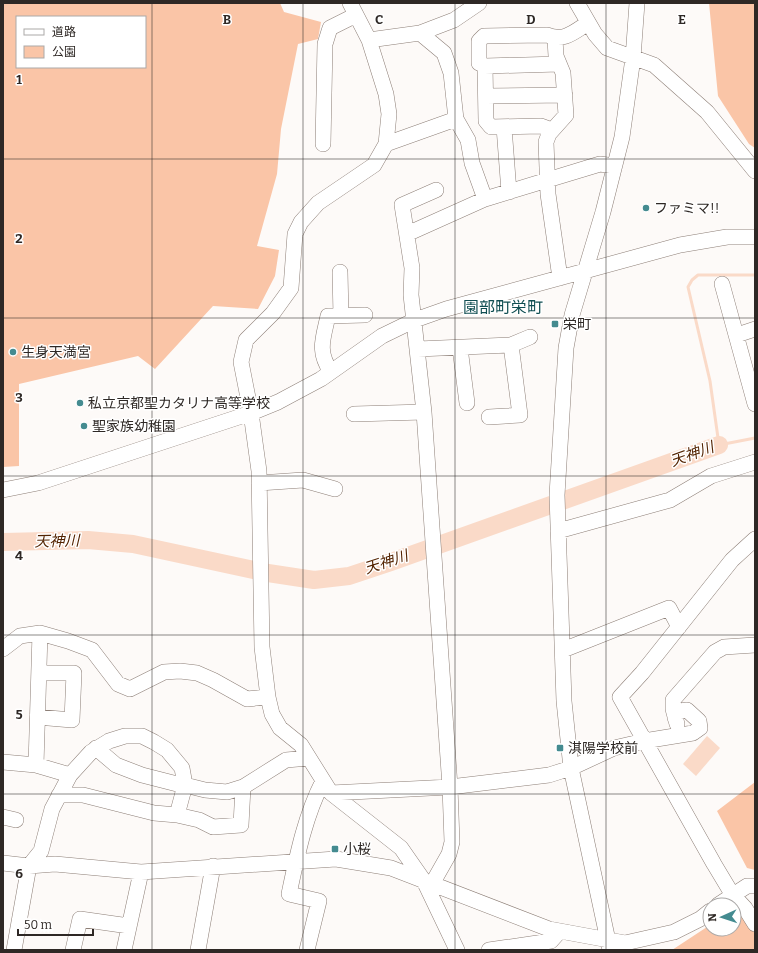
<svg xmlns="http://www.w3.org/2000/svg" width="758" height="953" font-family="Bitter,'Noto Sans JP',serif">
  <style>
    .green { fill: #fac5a7; fill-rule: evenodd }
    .water { fill: #fadac8 }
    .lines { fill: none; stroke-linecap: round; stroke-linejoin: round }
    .stream { stroke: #fadac8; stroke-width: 3 }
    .river { stroke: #fadac8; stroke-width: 18 }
    .minor-casing { stroke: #8d7f77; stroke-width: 16 }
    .minor { stroke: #fff; stroke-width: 15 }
    .grid { fill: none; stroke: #2e2825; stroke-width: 1; stroke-opacity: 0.55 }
    .poi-dot { fill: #448b90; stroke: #fff; stroke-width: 1.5 }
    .labels { text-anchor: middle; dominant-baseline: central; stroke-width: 3; stroke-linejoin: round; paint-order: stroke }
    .poi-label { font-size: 14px; fill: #2e2825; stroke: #fff; text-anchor: start }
    .water-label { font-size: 15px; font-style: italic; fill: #542402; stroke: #fff }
    .quarter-label { font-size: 16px; fill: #104e52; stroke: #fff }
    .grid-label { font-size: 13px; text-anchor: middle; font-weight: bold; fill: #2e2825; stroke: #fff; stroke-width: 3; stroke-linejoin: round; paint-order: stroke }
  </style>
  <rect width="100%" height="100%" fill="#fdfaf8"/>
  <!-- green -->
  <path class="green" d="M3 3H280L284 12 321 22 318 39 298 44 281 129 277 174 257 246 279 250 275 276 258 309 213 306 155 369 138 356 19 384V466L3 467ZM17 17H145V67H17Z
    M709 3H755V148L749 144 718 96Z
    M755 782V870L747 868 717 811Z
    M737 906 755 932V950H672L710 925V929H734V909Z"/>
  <!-- water -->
  <path class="water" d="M707 736 720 748 696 776 683 764Z"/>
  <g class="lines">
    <!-- stream -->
    <path class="stream" d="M755 275H698L692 280 688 287 710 381 719 445 755 438"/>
    <!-- river -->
    <path class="river" d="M3 542 88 540 133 544 268 573 314 580 349 576 391 562 719 445"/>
    <!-- minor casing -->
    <g class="minor-casing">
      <path id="minor" d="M350 3 369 40 386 94 389 114 386 144 374 165 318 203 301 222 295 234 291 288 273 313 246 340 241 362 251 413 259 471 262 647 268 697 272 714 280 728 301 745 331 793 401 848 424 881 457 950
        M577 3 595 34 607 48 654 65 707 112 755 171
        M420 33 444 53 451 73 456 119 468 140 472 163 485 199
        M555 39 556 56 563 73 566 115 549 134 546 142 548 194 560 278
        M369 40 420 33 454 20 479 3
        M559 64 485 66 479 63V41L484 36 547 35C564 42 574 32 588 23
        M485 66 486 121 491 127 541 126 552 130
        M486 96 565 95
        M504 127 509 192
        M323 144 325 44 330 28 356 15
        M386 144 456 119
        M407 234 485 199 600 164 614 166
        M340 272 341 316
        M722 284 755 404
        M737 335 755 329
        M460 348 467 403
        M418 349 511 345 530 337
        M331 372C317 351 323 339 328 316L365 315
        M354 414 424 412
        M489 417 520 415 511 345
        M259 483 303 480 335 489
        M3 490 38 483 251 413 278 402 321 379 382 336 415 320 446 309 680 245 727 237H755
        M558 531 670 500 711 476 755 462
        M755 539 732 560 642 673 620 697 714 864 732 894 745 908 755 924
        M3 649 20 636 40 633 68 641 92 650 118 684 130 689 164 672 180 671 197 673 213 680 247 699 268 697
        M563 650 669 608 679 627
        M37 717 72 720 74 673H39
        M677 724 673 709V700L715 652 724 647 755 645
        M96 748 116 765 142 775 185 786
        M3 762 36 765 40 633
        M36 765 70 775
        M331 793 450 787 549 775 571 768 614 748 644 741 693 733 700 728 699 721 687 710 680 711 675 718
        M59 795H83L154 813 177 815 185 785
        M177 815 199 820 213 827 241 825 243 787
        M3 817 16 820
        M3 863 29 866 55 864 141 872 336 859 391 868 549 929 625 943 674 932 700 919 710 911
        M29 866 41 851 52 809 70 775 91 752 109 741 125 736H142L154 742 167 750 182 768 185 785 205 790 227 792 243 787 286 760 309 758
        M432 884 449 854 452 842 450 787 424 412 411 295 412 268 402 205 436 190
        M718 905 747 886H755
        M14 950 29 866
        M73 950 80 919 129 926
        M124 950 141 872
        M198 950 213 866
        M307 950 319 901 289 894C297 856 305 816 323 781
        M489 950 551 941 559 932
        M610 950 571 768 564 701 557 495 566 348 572 315 603 212 622 137 633 58 637 3"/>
    </g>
    <!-- minor -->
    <use href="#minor" class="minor"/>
  </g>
  <!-- grid -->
  <path class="grid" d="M152 3V950M303 3V950M455 3V950M606 3V950M3 159H755M3 318H755M3 476H755M3 635H755M3 794H755"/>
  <!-- markers -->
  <g class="poi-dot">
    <circle cx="646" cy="208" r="4"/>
    <rect x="551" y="320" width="8" height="8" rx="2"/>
    <circle cx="13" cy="352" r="4"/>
    <circle cx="80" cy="403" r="4"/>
    <circle cx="84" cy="426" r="4"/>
    <rect x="556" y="744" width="8" height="8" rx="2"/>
    <rect x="331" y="845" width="8" height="8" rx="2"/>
  </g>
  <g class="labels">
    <!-- poi labels -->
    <g class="poi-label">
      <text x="654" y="208">ファミマ!!</text>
      <text x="563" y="324">栄町</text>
      <text x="21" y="352">生身天満宮</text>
      <text x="88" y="403">私立京都聖カタリナ高等学校</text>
      <text x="92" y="426">聖家族幼稚園</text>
      <text x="568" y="748">淇陽学校前</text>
      <text x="343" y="849">小桜</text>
    </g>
    <!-- water labels -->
    <g class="water-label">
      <text transform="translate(692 454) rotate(-20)">天神川</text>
      <text transform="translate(57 541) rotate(-1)">天神川</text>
      <text transform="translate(386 562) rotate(-18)">天神川</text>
    </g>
    <!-- quarter labels -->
    <g class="quarter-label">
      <text x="503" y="307">園部町栄町</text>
    </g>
  </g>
  <g class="grid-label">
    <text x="227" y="24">B</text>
    <text x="379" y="24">C</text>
    <text x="531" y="24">D</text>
    <text x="682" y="24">E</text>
    <text x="19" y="84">1</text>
    <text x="19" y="243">2</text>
    <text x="19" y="402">3</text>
    <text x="19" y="560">4</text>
    <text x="19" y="719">5</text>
    <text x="19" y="878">6</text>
  </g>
  <!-- border -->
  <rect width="758" height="953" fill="none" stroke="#2e2825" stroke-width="8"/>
  <!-- legend -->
  <rect x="16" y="16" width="130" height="52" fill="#ffffff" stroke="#aba9a8"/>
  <rect x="24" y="29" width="20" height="6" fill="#ffffff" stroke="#aba9a8"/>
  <text x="52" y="36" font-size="12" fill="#2e2825">道路</text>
  <rect x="24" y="46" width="20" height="12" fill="#fac5a7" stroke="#aba9a8"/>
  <text x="52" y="56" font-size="12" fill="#2e2825">公園</text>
  <!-- north arrow -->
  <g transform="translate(722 917) rotate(267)"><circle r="19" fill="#ffffff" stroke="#aba9a8"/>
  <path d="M0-3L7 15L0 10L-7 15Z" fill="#448b90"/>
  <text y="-6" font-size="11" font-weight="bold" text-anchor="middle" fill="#2e2825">N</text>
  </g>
  <!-- scale -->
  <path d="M18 929v6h75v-6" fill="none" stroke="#2e2825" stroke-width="2"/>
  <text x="24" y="929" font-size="12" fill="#2e2825" stroke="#ffffff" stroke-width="3" paint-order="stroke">50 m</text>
</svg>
